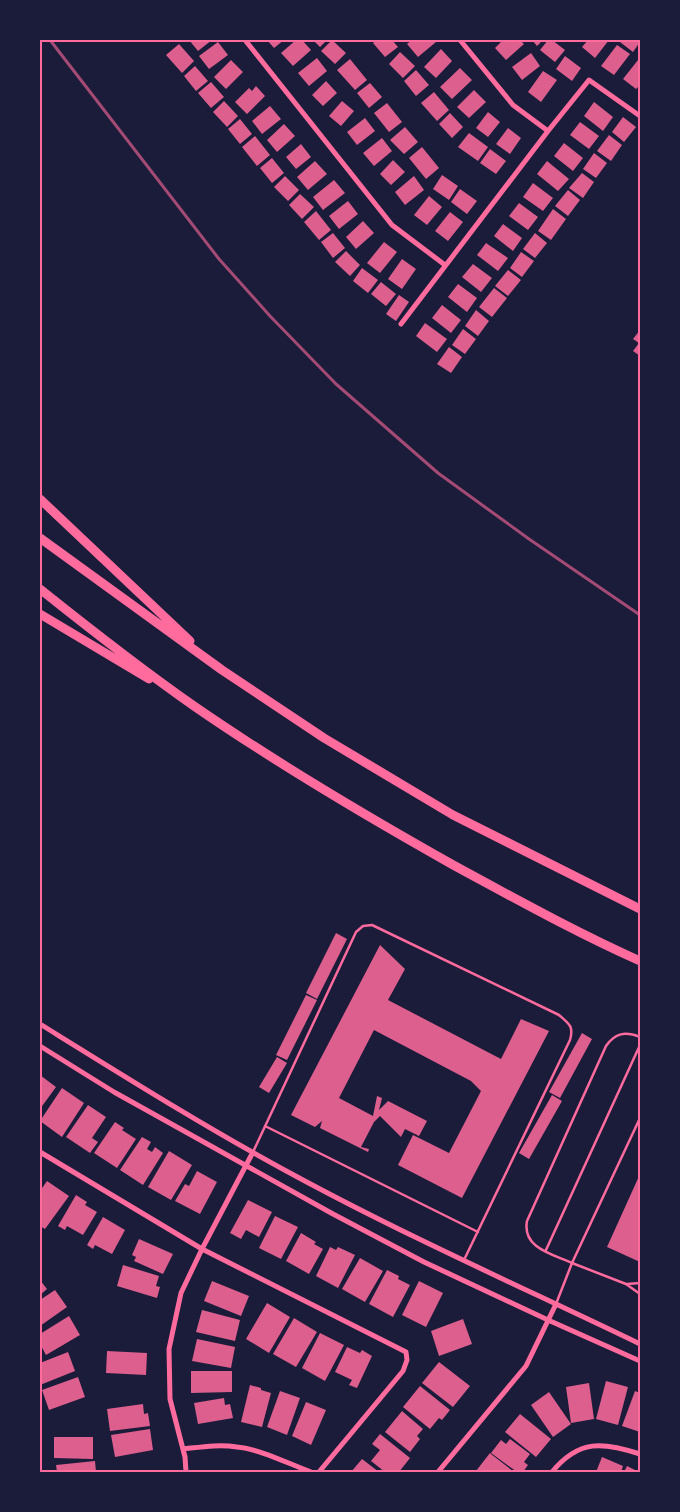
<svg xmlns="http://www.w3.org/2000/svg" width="680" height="1512" font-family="'Public Sans',sans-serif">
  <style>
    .building { fill: #dd5f8e }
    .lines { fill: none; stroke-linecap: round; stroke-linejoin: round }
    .service { stroke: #ff6b9d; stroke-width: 2.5 }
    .minor { stroke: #ff6b9d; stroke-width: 5 }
    .motorway { stroke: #ff6b9d; stroke-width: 9 }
    .rail { stroke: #a44b75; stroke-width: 3 }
    .neatline { fill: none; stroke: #ff6b9d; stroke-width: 2 }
  </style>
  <rect width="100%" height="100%" fill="#1b1b3a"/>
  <!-- building -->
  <path class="building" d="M189 40H212L198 51Z
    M267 40H284L274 48Z
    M296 40H302L311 50 293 66 281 53Z
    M313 40H327L320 47Z
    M332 40 346 53 335 64 321 51Z
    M376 40H392L398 47 385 57 373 43Z
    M412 40H435L436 42 418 57 407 44Z
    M503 40H520L524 44 506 60 495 48Z
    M532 40H543L537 46Z
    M548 40H552L565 50 555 62 540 50Z
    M588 40H609L595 58 582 47Z
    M621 40H640V42L633 52 620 42Z
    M218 42 228 55 209 69 199 56Z
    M179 44 194 61 182 73 166 55Z
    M617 45 630 54 614 75 601 66Z
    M441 49 452 61 436 78 424 67Z
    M400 52 415 66 403 78 389 64Z
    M531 53 540 66 522 80 512 67Z
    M565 56 581 68 572 81 556 69Z
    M317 58 327 71 309 86 298 73Z
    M350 59 367 80 355 90 337 70Z
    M231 60 243 72 226 89 214 77Z
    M638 60 640 61V85L636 89 623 79Z
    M195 66 208 81 196 91 184 76Z
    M460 68 472 80 452 99 440 87Z
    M416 70 429 85 416 96 404 81Z
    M543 71 557 80 541 102 528 92Z
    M326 81 337 93 323 106 312 95Z
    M211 82 224 97 211 108 198 93Z
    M370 83 382 97 369 108 357 93Z
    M256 86 265 96 247 114 235 102 249 88 252 91Z
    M474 90 486 102 469 118 457 107Z
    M434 92 449 110 437 121 421 103Z
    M224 101 238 116 227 127 213 112Z
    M342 101 354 111 341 126 329 116Z
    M594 102 613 117 603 131 584 116Z
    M387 103 402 122 389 132 374 113Z
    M270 106 281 119 262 134 252 121Z
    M488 112 500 122 488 137 476 128Z
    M450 113 463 127 452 138 439 124Z
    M623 117 636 127 624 142 612 132Z
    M365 118 375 131 357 145 347 132Z
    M240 119 252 134 240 144 228 129Z
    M580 122 599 136 589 149 570 135Z
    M284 124 295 136 277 152 267 140Z
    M405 127 418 142 404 154 390 140Z
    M508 128 521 138 510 154 496 144Z
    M469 133 488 147 478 161 458 147Z
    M609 135 622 145 611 161 597 151Z
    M255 136 270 155 257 166 242 147Z
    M382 138 392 151 374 166 363 153Z
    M564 143 583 158 573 171 554 156Z
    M301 144 311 157 296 169 286 157Z
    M422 147 439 168 426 179 409 158Z
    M490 149 506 161 496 174 480 163Z
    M594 153 607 163 596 178 583 169Z
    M272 158 284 173 272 183 260 168Z
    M393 160 405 172 391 185 380 174Z
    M315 161 327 174 308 190 297 177Z
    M547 161 569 179 558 191 537 174Z
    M582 173 594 182 583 198 569 188Z
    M442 175 458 186 449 200 433 189Z
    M285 176 299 190 288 201 274 187Z
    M414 176 424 190 405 205 395 192Z
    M334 180 345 193 323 210 313 197Z
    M533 183 553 198 543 211 523 197Z
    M460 189 477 201 467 214 451 202Z
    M568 190 580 200 568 216 555 206Z
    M300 194 314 207 302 219 289 205Z
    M429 196 442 207 427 225 414 215Z
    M348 201 358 214 339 229 329 216Z
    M519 203 538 217 528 230 509 216Z
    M553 209 566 219 551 240 538 231Z
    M316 211 331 230 319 240 304 222Z
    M450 212 463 222 448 241 435 231Z
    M363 221 374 233 356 249 346 237Z
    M503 224 522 238 513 251 494 236Z
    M333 233 345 248 333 258 321 242Z
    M535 233 547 243 535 258 523 249Z
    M384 242 397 252 380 273 367 263Z
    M486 243 508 258 498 271 477 255Z
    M346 251 360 265 350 276 335 262Z
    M521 252 534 261 522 277 510 268Z
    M402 259 416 269 402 289 388 279Z
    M473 264 492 278 481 292 462 277Z
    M362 268 378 280 368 293 353 281Z
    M508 270 521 280 508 296 495 286Z
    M381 282 396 294 386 306 371 294Z
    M458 284 477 298 467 312 448 297Z
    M494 288 507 298 492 317 479 307Z
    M399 295 409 302 396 321 386 314Z
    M442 305 461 320 451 333 432 318Z
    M476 310 489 321 478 336 465 326Z
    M425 323 447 339 437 352 416 336Z
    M463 329 476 339 465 354 452 345Z
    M640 330V356L633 351 639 343 633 339Z
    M449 347 462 357 451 373 437 364Z
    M336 933 347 939 317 999 306 993Z
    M380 945 405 969 388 1000 501 1059 521 1019 549 1031 462 1198 398 1165 413 1135 449 1153 481 1091 471 1081 374 1030 339 1098 373 1116 377 1096 382 1098 379 1110 388 1101 427 1121 419 1136 405 1129 401 1137 380 1116 374 1122 361 1147 369 1149 368 1152 320 1128 322 1121 315 1127 291 1115Z
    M306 995 317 1000 287 1060 276 1055Z
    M582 1033 592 1039 560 1098 549 1092Z
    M277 1057 287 1063 269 1093 259 1087Z
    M40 1075 56 1087 40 1109Z
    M62 1088 84 1103 62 1137 40 1121Z
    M552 1095 562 1101 529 1159 519 1153Z
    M88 1105 106 1117 92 1138 98 1142 90 1153 66 1137Z
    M115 1122 124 1128 122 1130 136 1139 117 1168 94 1153Z
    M142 1137 151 1142 147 1149 152 1152 155 1147 163 1153 143 1185 120 1170Z
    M169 1151 192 1165 171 1200 148 1187Z
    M197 1171 217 1182 200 1214 175 1201 185 1184 189 1186Z
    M640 1174V1262L607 1247Z
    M47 1181 69 1196 45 1229 40 1226V1191Z
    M76 1195 87 1202 85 1205 97 1212 83 1235 67 1226 65 1230 58 1226Z
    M248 1200 272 1212 259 1237 246 1230 241 1239 230 1233Z
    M275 1216 298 1227 281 1259 259 1248Z
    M103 1217 125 1230 112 1254 95 1245 93 1249 87 1245Z
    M301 1233 316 1242 314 1244 323 1249 309 1274 286 1261Z
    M139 1239 173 1254 163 1274 134 1261 136 1257 132 1255Z
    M330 1247 336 1250 338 1247 355 1255 338 1288 316 1276Z
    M360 1258 383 1271 365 1302 342 1289Z
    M123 1265 159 1276 156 1286 160 1287 157 1298 117 1286Z
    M387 1270 399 1276 398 1279 410 1285 393 1317 369 1304Z
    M40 1280 47 1289 40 1295Z
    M212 1281 249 1296 241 1316 204 1301Z
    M419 1281 443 1293 426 1327 402 1315Z
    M55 1290 67 1307 40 1326V1300Z
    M267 1303 290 1317 269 1353 246 1339Z
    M202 1310 240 1320 235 1341 196 1332Z
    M69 1316 80 1335 46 1355 40 1344V1334Z
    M294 1318 317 1332 296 1367 273 1354Z
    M463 1319 472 1344 439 1356 431 1331Z
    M320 1333 344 1345 325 1381 302 1368Z
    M197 1339 235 1347 231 1368 192 1361Z
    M347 1347 360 1353 362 1350 372 1356 357 1388 349 1385 352 1380 335 1372Z
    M107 1351 147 1353 146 1375 106 1373Z
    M68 1352 75 1371 40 1385V1363Z
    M439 1362 470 1386 453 1407 422 1383Z
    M191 1371H232V1392L191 1393Z
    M78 1377 85 1397 49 1410 42 1390Z
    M606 1381 628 1387 618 1425 596 1419Z
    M589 1383 594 1419 571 1423 566 1387Z
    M250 1385 261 1388V1390L271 1393 262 1427 241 1422Z
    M420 1386 450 1410 442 1420 439 1418 430 1429 403 1407Z
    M280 1391 300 1398 287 1435 267 1427Z
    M635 1391 640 1393V1432L622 1426Z
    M549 1392 571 1424 553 1437 531 1405Z
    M224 1398 225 1405 230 1404 233 1418 198 1424 194 1403Z
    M306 1402 326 1410 311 1445 292 1436Z
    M143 1404 144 1414 148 1413 150 1426 110 1431 107 1409Z
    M402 1411 423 1429 417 1436 420 1439 410 1452 385 1432Z
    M520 1414 551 1439 536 1457 505 1432Z
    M150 1429 153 1450 115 1457 111 1435Z
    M380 1434 410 1458 399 1472H385L371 1461 380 1450 372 1444Z
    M54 1437H93V1459L54 1458Z
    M510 1439 530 1454 524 1462 528 1465 523 1472H517L491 1453 501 1440 506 1444Z
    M490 1453 491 1454 514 1472H477L476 1471Z
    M602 1457 623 1466 621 1472H596Z
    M362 1459 379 1472H351Z
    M95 1461 96 1472H57L56 1465Z
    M627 1466 639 1472H624Z"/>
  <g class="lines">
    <!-- service -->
    <path class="service" d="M640 1037C625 1031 615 1033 606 1046L527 1221C522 1248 552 1254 572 1263L640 1118
      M265 1126 478 1232
      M253 1152 356 932 363 926 372 925 559 1015C569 1024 574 1026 570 1040L464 1260
      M546 1250 640 1045
      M627 1284 640 1283
      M556 1304 572 1263 626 1284 640 1294"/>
    <!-- minor -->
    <path class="minor" d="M245 40 392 225 445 265
      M460 40 513 105 548 131
      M401 324 548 131 589 80 640 116
      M40 1024C127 1078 213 1132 303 1180 413 1239 528 1290 640 1344
      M40 1046 114 1092 333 1214 424 1262 548 1320 640 1361
      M40 1152 202 1249 406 1352 407 1360 403 1371 319 1472
      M183 1449C201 1447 219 1444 237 1447 260 1449 289 1464 311 1472
      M186 1472 185 1457 170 1399 169 1349 181 1293 202 1249 253 1152
      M438 1472 526 1366 556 1304
      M552 1472C579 1439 603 1442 640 1454"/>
    <!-- motorway -->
    <path class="motorway" d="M40 499 190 641
      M40 538 222 670 324 738 453 815 640 909
      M40 589C90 629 141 669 194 706 278 764 366 816 455 866 516 899 577 933 640 961
      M40 614 149 679"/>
    <!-- rail -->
    <path class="rail" d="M50 40 219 259 270 316 336 384 438 473 529 539 640 615"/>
  </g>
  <!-- border -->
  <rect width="680" height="1512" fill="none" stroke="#1b1b3a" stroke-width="82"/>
  <rect x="41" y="41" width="598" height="1430" class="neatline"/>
</svg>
